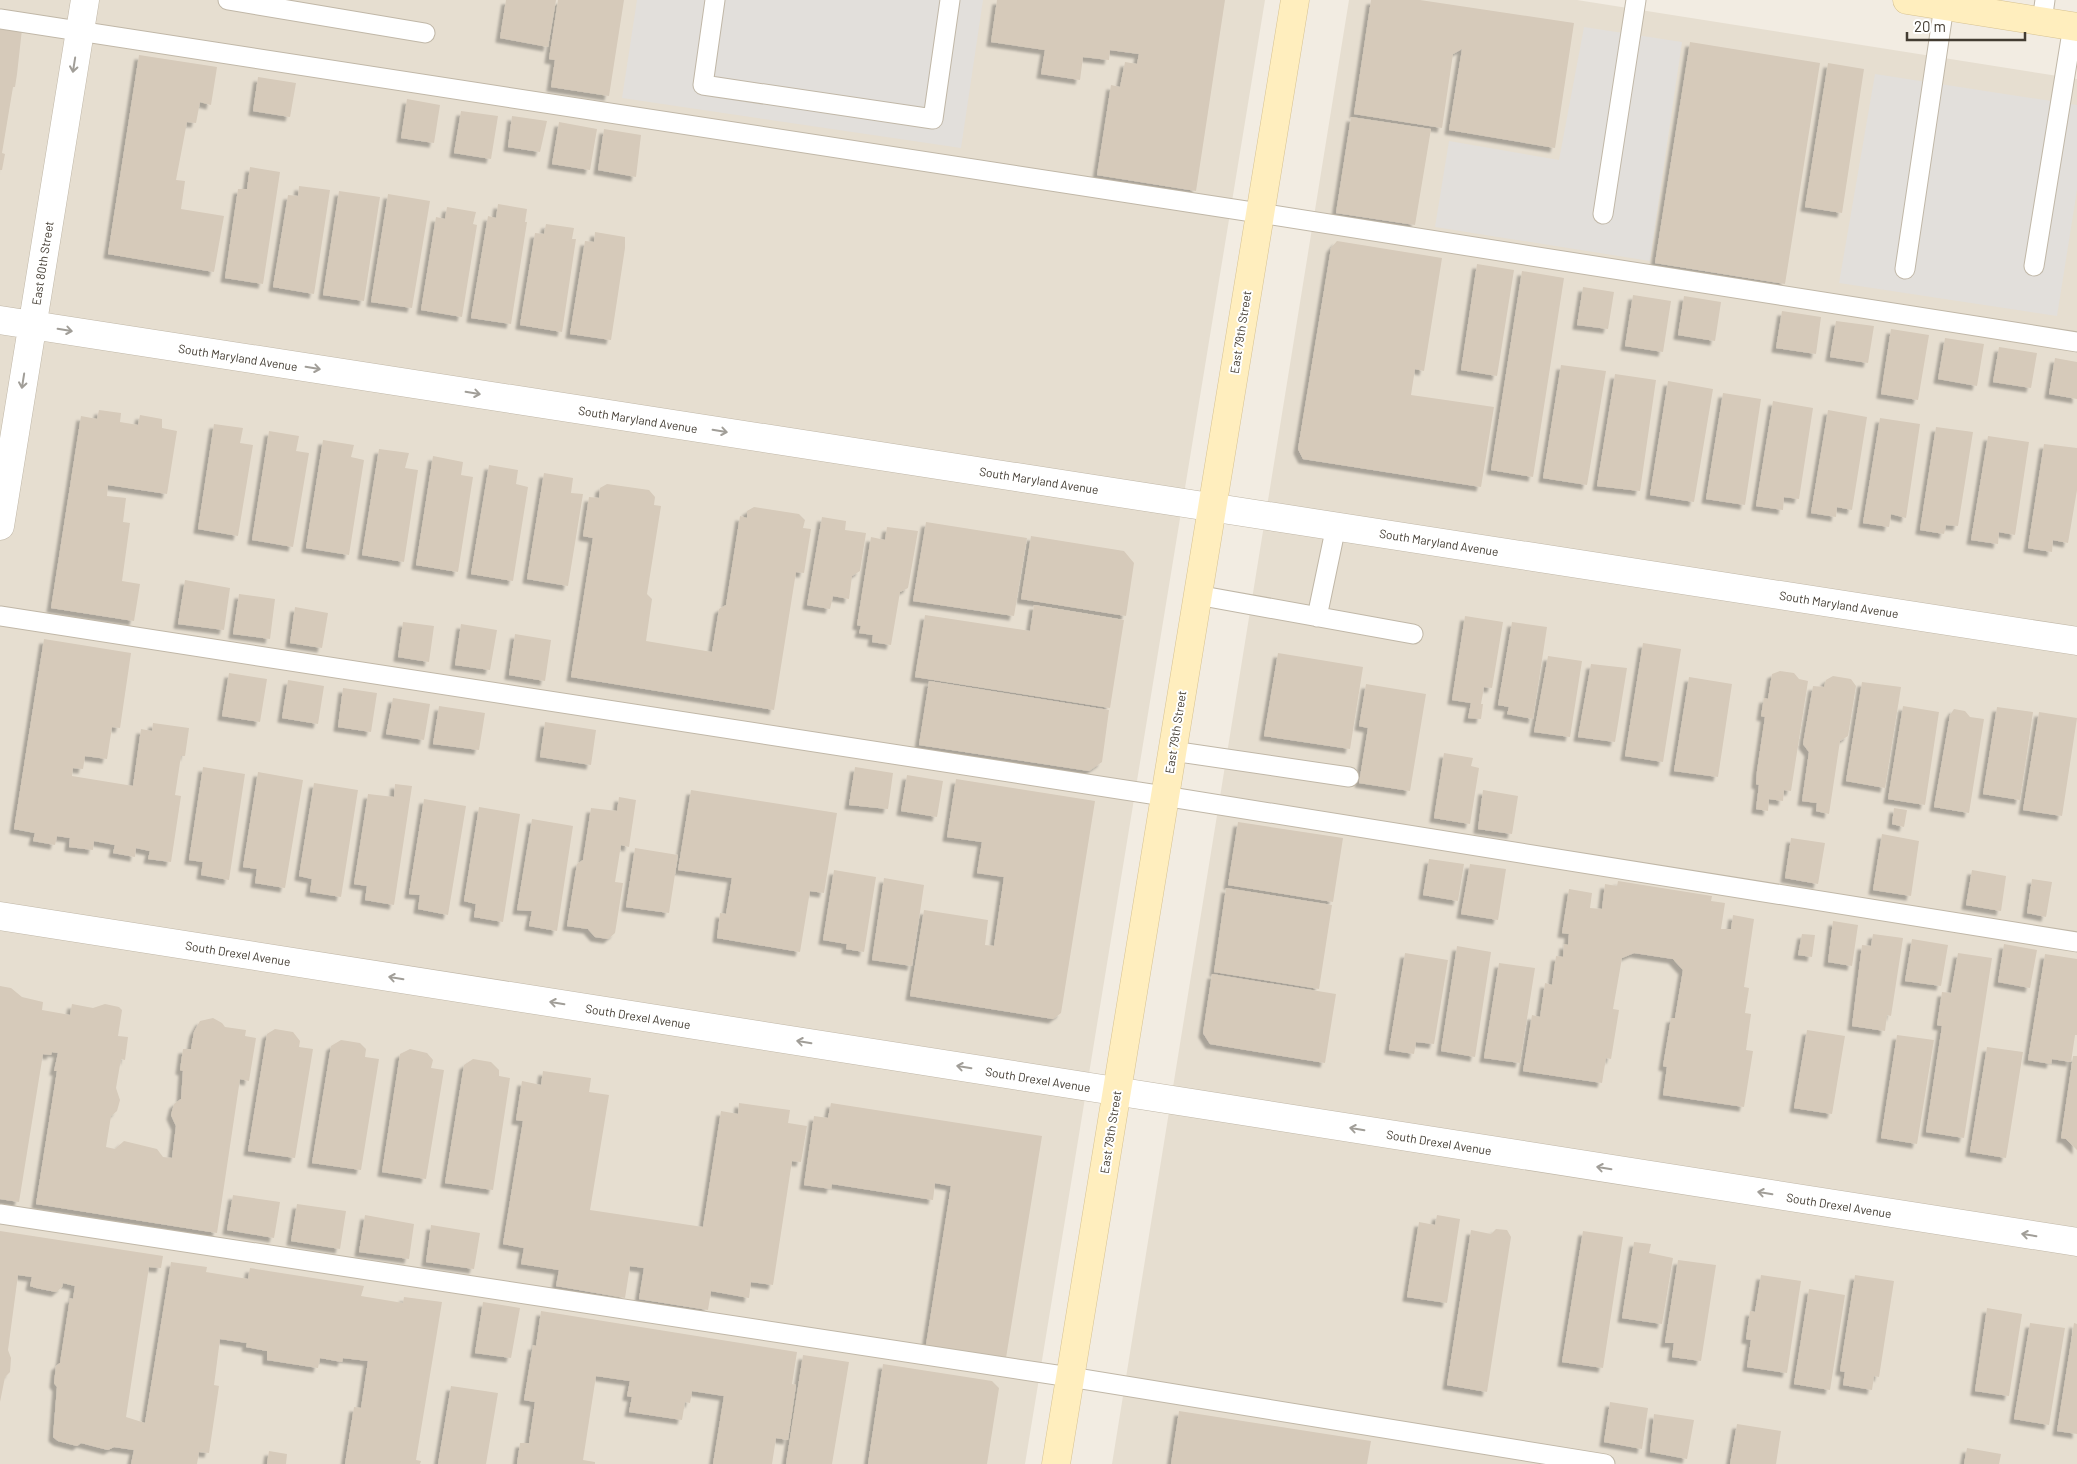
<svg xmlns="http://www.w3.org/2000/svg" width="2077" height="1464" font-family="Barlow,sans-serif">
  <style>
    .residential { fill: #e6ded0 }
    .parking { fill: #e2dfdb }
    .building { fill: #d6caba; filter: url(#shadow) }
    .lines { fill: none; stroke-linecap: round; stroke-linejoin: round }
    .lane-casing { stroke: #c0b7a7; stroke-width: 21 }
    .street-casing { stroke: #c0b7a7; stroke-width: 29 }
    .secondary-casing { stroke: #d7c292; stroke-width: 29 }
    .lane { stroke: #fff; stroke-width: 19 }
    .street { stroke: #fff; stroke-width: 28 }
    .secondary { stroke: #ffeebe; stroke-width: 28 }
    .oneway { stroke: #a19e98 }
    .labels { text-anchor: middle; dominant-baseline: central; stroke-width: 4; stroke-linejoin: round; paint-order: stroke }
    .street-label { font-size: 12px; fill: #433c32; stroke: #fff }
  </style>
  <defs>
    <filter id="shadow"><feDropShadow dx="-4.5" dy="4.5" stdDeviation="1" flood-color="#0004"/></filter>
  </defs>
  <rect width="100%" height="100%" fill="#f2ece2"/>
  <!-- residential -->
  <path class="residential" d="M0 0H1265L1025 1464H0Z
    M1349 0H1577L2077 79V1464H1112Z"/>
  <!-- parking -->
  <path class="parking" d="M637 0H983L961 148 622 98Z
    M1584 27 1682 42 1650 261 1435 227 1449 141 1559 160Z
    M1875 74 2077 105V190L2057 316 1839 283Z"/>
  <!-- building -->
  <path class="building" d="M506 0H556L548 47 500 38Z
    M558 0H624L609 96 551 87 555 60 549 59Z
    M997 0H1225L1196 191 1097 175 1111 85 1120 87 1125 62 1137 64 1139 54 1110 50 1109 60 1083 57 1080 80 1041 74 1045 50 991 42Z
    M1371 0H1420L1574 23 1555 148 1449 130 1462 49 1453 54 1442 128 1354 114Z
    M0 26 22 29 17 74 15 87H13L2 153 5 154 2 170H0Z
    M1690 42 1820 63 1785 284 1655 263Z
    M139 55 217 67 211 105 200 102 196 123 187 122 176 180 185 181 181 209 224 216 214 272 108 254Z
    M1828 63 1864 69 1842 213 1805 207Z
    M258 77 296 83 290 117 253 111Z
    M407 99 440 105 434 143 401 138Z
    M461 111 498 116 491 159 454 153Z
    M512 116 547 121 540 152 508 147Z
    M1351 117 1431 129 1415 225 1336 213Z
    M559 122 597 129 590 170 552 164Z
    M604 129 641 135 636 177 598 170Z
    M250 167 280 172 263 284 225 278 238 189H247Z
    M299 186 330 190 314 294 273 287 288 195 298 196Z
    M339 191 380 197 364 301 323 295Z
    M388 194 430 201 412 308 371 302Z
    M498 204 527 209 525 222H527L511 324 471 318 488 216 496 218Z
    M447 207 476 212 473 224 477 225 462 317 421 310 436 217 445 219Z
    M546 224 574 228 572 239H576L562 332 520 325 535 233 544 234Z
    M595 232 625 237V248L611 340 570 334 585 241 594 242Z
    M1337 241 1442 258 1424 371 1415 369 1411 395 1494 407 1481 487 1303 459 1298 449 1331 248Z
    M1477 264 1514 270 1497 376 1461 370Z
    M1522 271 1564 278 1533 477 1491 470Z
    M1583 287 1614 292 1608 329 1577 325Z
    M1633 295 1671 301 1663 352 1625 346Z
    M1684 296 1721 302 1715 341 1678 335Z
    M1782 311 1821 317 1816 354 1776 348Z
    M1836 321 1874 326 1868 363 1830 357Z
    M1891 329 1929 335 1918 400 1881 394Z
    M1945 338 1984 344 1977 386 1938 379Z
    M1999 347 2037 353 2031 388 1993 382Z
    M2055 358 2077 362V399L2049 394Z
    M1561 365 1606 371 1587 485 1543 478Z
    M1615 374 1656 380 1640 491 1597 486Z
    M1668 381 1713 389 1694 502 1650 495Z
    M1723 393 1761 399 1745 505 1706 499Z
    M1773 401 1813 408 1799 499 1784 497 1783 510 1756 506Z
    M99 410 121 413 120 422 138 425 140 415 162 419V428L177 431 167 494 108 485 107 496 126 498 123 522 130 523 122 581 140 584 134 621 51 608 81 416 97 419Z
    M1828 410 1867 417 1852 510 1837 507 1836 517 1811 513Z
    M1880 418 1920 424 1906 518 1891 514 1889 527 1863 523Z
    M214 424 243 428 240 443 253 445 238 536 198 529Z
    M1936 427 1973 432 1958 526 1946 525 1944 534 1920 530Z
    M269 431 299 436 296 451 309 453 293 547 252 540Z
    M1988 436 2029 442 2015 535 1999 532 1998 544 1971 540Z
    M323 440 354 445 351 457 364 460 349 555 306 548Z
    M2044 444 2077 448V490L2068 543 2053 540 2052 552 2028 548Z
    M379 449 409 453 405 468 418 470 404 562 362 555Z
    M433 456 463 462 461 475 473 477 458 572 416 565Z
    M489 465 518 470 516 484 528 487 513 581 471 574Z
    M544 473 573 478 571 493 583 494 568 586 527 579Z
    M607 484 649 490 655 497 654 505 661 506 647 594 652 599 646 641 712 652 719 609 726 605 740 516 747 518V511L754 507 799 514 805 520 803 528 811 529 804 573 796 572 774 710 571 677 593 538 583 536 589 497 599 498 600 488Z
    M822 517 846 521 845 530 866 533 860 571 852 576 849 599 833 596 830 609 807 605Z
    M926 522 1027 538 1014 616 913 601Z
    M887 527 918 531 908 588 900 592 891 645 872 642 873 635 859 633 861 626 857 625 871 537 885 540Z
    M1031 536 1124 551 1134 563 1126 616 1021 599Z
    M185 580 230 588 224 630 178 624Z
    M239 594 275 599 270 639 233 634Z
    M1034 605 1124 620 1110 708 915 677 925 615 1030 631Z
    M295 607 328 613 322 648 290 643Z
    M1465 616 1503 622 1492 688 1484 687 1481 704H1483L1481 719 1468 718 1471 703 1452 700Z
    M403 622 434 626 429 662 398 657Z
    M1512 622 1547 627 1533 719 1507 714 1509 707 1498 705Z
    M461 624 497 630 490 670 455 665Z
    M515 634 551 640 545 681 509 675Z
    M44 639 131 653 120 728 112 727 107 759 85 756 83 769 73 768 72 776 133 786 141 729 152 731 153 723 189 728 185 756H181L175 795 181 796 171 862 148 859 150 851 136 848 135 857 113 853 115 845 94 841 93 850 69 847 70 838 57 836 55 845 33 841 35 833 14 829Z
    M1643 643 1681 649 1663 762 1625 756Z
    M1278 653 1363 667 1350 749 1264 736Z
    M1548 656 1582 661 1570 737 1534 732Z
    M1591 664 1627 668 1615 742 1578 737Z
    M1780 671 1794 673 1799 679 1808 681 1791 791 1784 790 1783 801 1769 799 1768 811 1756 809 1759 785 1756 784 1757 771 1765 717 1761 716 1764 698 1768 699 1772 674Z
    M229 673 267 679 260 722 222 716Z
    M1833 676 1851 679 1856 686 1848 736 1840 741 1829 814 1816 811 1817 803 1802 801 1809 752 1803 744 1813 686 1824 687 1826 680Z
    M1689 677 1732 684 1718 777 1674 771Z
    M288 680 324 686 318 724 282 718Z
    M929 681 1109 710 1102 762 1089 771 919 745Z
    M1862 682 1901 687 1885 788 1846 781Z
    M1366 684 1426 694 1410 791 1359 783 1368 728 1359 726Z
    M343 688 377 693 371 732 338 727Z
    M393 698 430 704 424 740 386 734Z
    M439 706 485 713 479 750 433 744Z
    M1903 706 1939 712 1925 805 1888 799Z
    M1997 707 2033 712 2020 800 1983 794Z
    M1954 709 1965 711 1970 717 1984 719 1969 813 1934 807 1950 715Z
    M2039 712 2077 718 2062 816 2023 810Z
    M545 722 596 730 591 765 540 757Z
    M1444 753 1473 758 1471 766 1479 768 1470 824 1434 818Z
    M203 767 245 774 229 880 201 875 203 862 189 860Z
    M855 767 893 773 888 809 849 805Z
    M258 772 303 780 285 888 255 883 257 869 243 867Z
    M907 775 943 781 937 817 901 811Z
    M956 779 1095 801 1061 1013 1053 1019 910 996 924 910 988 920 985 945 994 946 1004 877 977 873 982 842 947 837Z
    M314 783 358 790 341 897 310 892 312 879 299 876Z
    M395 784 412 786 394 905 365 900 367 886 354 884 368 794 394 797Z
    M691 790 837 813 824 893 810 891 800 952 717 938 720 913 726 914 732 878 678 870Z
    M1483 790 1518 796 1512 834 1478 829Z
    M619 797 636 800 629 847 621 845 615 882 623 883 615 933 608 939 595 937 588 929 567 926 577 864 583 860 591 808 617 811Z
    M424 799 466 806 448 915 418 909 420 895 409 894Z
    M479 807 520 814 503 922 474 917 476 904 464 901Z
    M1894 808 1907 810 1904 827 1892 824Z
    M532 819 573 826 557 931 529 926 532 911 517 910Z
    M1238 822 1343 838 1333 902 1228 885Z
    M1882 834 1919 841 1911 896 1873 890Z
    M1791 838 1825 843 1818 884 1785 878Z
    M635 848 678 855 669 913 626 907Z
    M1429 859 1464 864 1458 901 1423 895Z
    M1470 864 1506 869 1498 920 1461 914Z
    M834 870 876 877 864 952 846 949 847 944 823 940Z
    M1972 870 2006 876 2001 911 1966 905Z
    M884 878 924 885 912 966 872 960Z
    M2032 879 2052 882 2046 917 2027 913Z
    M1618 881 1712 896 1711 901 1725 903 1721 929H1731L1733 915 1754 919 1744 987 1749 988 1745 1013 1751 1014 1746 1050 1753 1051 1744 1107 1663 1095 1667 1067 1663 1066 1671 1018H1675L1683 970 1673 959 1634 953 1622 958 1613 1009 1619 1010 1611 1059 1606 1058 1602 1083 1523 1071 1532 1015 1540 1017 1545 983 1552 985 1556 956 1563 957 1564 944 1568 945 1569 934 1562 933 1569 889 1592 893 1590 908 1602 909 1605 884 1617 886Z
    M1226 888 1332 905 1319 989 1214 972Z
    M1833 921 1858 925 1852 966 1828 962Z
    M1802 934 1815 935 1812 957 1798 955Z
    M1873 934 1903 938 1891 1016 1887 1015 1885 1031 1852 1026 1862 945 1871 946Z
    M1912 939 1948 945 1941 986 1905 981Z
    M2004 944 2037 950 2030 988 1998 982Z
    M1457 946 1491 952 1475 1057 1441 1051Z
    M1405 953 1448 960 1434 1044 1416 1042 1414 1054 1389 1050Z
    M1958 953 1992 958 1964 1138 1926 1132 1942 1026 1937 1025 1942 992 1951 993Z
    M2045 954 2077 959V1035H2075L2071 1062 2052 1059 2051 1064 2028 1060Z
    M1499 963 1535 968 1520 1063 1484 1058Z
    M1212 974 1336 994 1325 1063 1210 1044 1203 1033Z
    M0 986 11 988 22 997 43 1002 42 1010 70 1015 72 1004 93 1008 105 1004 119 1007 122 1010 118 1036 128 1037 125 1060 121 1059 116 1088 120 1100 117 1111 111 1116 106 1147 115 1149 124 1141 157 1149 163 1157 172 1158 176 1126 171 1115 174 1104 181 1099 183 1071 180 1070 183 1049H191L194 1032 200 1021 213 1018 222 1023 225 1027 246 1030 245 1036 256 1038 249 1081 240 1079 217 1233 36 1204 57 1071H54L58 1053 52 1052 51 1055 43 1054 19 1202 0 1199Z
    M275 1029 293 1032 300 1041 299 1047 313 1049 295 1158 248 1151 267 1034Z
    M1807 1030 1845 1036 1832 1114 1794 1108Z
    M1897 1035 1934 1040 1917 1144 1881 1138Z
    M341 1040 360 1043 366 1049 365 1057 379 1059 361 1170 312 1163 331 1046Z
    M1987 1047 2023 1052 2006 1158 1970 1152Z
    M410 1049 427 1053 433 1060 431 1068 444 1070 426 1179 382 1172 400 1054Z
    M2073 1056H2077V1150L2066 1139 2061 1138Z
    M473 1059 491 1062 499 1070V1076L510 1078 493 1190 445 1183 464 1065Z
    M543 1071 591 1078 589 1092 609 1095 590 1210 703 1227 721 1111 738 1114 739 1103 790 1110 788 1123 807 1126 801 1162 792 1161 773 1285 751 1282 749 1298 711 1291 708 1310 639 1299 644 1268 630 1266 625 1298 556 1286 559 1270 521 1264 524 1248 503 1244 523 1121 516 1120 522 1081 541 1085Z
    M831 1103 1042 1136 1006 1358 926 1345 951 1186 935 1183 933 1200 832 1184 831 1189 804 1185 814 1116 828 1118Z
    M233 1195 280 1202 274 1238 227 1230Z
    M297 1204 346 1211 340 1249 291 1241Z
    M365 1215 414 1224 409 1259 359 1252Z
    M1437 1215 1460 1219 1447 1303 1407 1297 1419 1222 1435 1225Z
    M431 1225 480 1233 474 1269 426 1262Z
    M1496 1229 1507 1230 1511 1237 1487 1392 1447 1385 1471 1230 1491 1234Z
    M0 1231 163 1256 161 1268 149 1267 126 1417 145 1423 171 1262 207 1267 206 1272 248 1279 250 1268 364 1286 361 1296 403 1303 404 1297 442 1302 416 1460 421 1461 420 1464H345L354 1407 361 1408 368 1361 343 1358 342 1362 320 1358 318 1368 267 1360V1351L246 1347 247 1343 220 1339 214 1385 219 1386 209 1453 199 1452 197 1464H131L134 1450 114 1447 108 1450 81 1443 77 1446 58 1441 53 1437 57 1387 54 1383 56 1366 60 1363 70 1298 73 1299 75 1286 63 1283 62 1287 56 1292 36 1288 30 1286 32 1277 18 1275 8 1350 11 1358 10 1372 5 1377 0 1402Z
    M1583 1231 1623 1237 1603 1368 1562 1362Z
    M1634 1242 1651 1244 1649 1253 1673 1258 1662 1324 1622 1318Z
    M1678 1260 1716 1265 1701 1361 1672 1357 1674 1343H1665Z
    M1761 1275 1801 1281 1787 1373 1747 1367 1751 1340 1746 1339 1750 1311 1755 1312Z
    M1855 1275 1894 1281 1879 1377 1874 1376 1872 1390 1843 1385 1845 1372 1840 1371Z
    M1809 1289 1845 1295 1830 1390 1794 1384Z
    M483 1302 520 1308 511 1358 475 1353Z
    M1987 1308 2022 1314 2009 1396 1975 1391Z
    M541 1311 797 1352 792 1384 796 1385 788 1440 776 1438 772 1464H713L724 1396 692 1391 690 1403 685 1402 682 1420 629 1412 632 1397 627 1396 630 1381 596 1376 583 1460 595 1462V1464H517L520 1443H529L535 1402 524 1400 533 1345 536 1346Z
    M2030 1323 2065 1328 2049 1425 2014 1419Z
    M2074 1323 2077 1324V1434L2057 1431Z
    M803 1355 849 1362 832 1464H786Z
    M883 1364 992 1381 999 1388 987 1464H868Z
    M451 1386 498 1393 486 1464H438Z
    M1610 1402 1648 1408 1642 1449 1604 1442Z
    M1179 1411 1371 1441 1367 1464H1171Z
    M1654 1414 1694 1420 1687 1459 1650 1452Z
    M1737 1424 1781 1431 1776 1464H1730Z
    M1967 1448 2001 1454 1999 1464H1964Z
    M269 1451 287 1454 286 1464H267Z"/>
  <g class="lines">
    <!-- lane casing -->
    <g class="lane-casing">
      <path id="lane" d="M228 0 425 33
        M715 0 703 85 933 119 950 0
        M0 19 1259 213 2077 342
        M2042 21 2045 0
        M1603 214 1636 0
        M2034 266 2073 26
        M1905 269 1944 6
        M1197 595 1413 634
        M0 616 1164 796 2077 942
        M1317 617 1336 526
        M1172 751 1349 777
        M0 1214 1070 1377 1605 1464"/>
    </g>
    <!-- street casing -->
    <g class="street-casing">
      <path id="street" d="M0 320 2077 641
        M0 526 85 0
        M0 916 2077 1242"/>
    </g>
    <!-- secondary casing -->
    <g class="secondary-casing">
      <path id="secondary" d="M1907 0 2077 27
        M1056 1464 1295 0"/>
    </g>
    <!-- lane -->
    <use href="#lane" class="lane"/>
    <!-- street -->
    <use href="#street" class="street"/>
    <!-- secondary -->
    <use href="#secondary" class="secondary"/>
  </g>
  <!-- one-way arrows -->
  <defs><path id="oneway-shaft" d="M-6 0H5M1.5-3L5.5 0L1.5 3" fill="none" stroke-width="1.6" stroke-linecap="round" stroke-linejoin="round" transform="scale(1.25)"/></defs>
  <g class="oneway">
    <use href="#oneway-shaft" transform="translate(74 65) rotate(99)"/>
    <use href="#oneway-shaft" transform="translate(65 330) rotate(9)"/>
    <use href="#oneway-shaft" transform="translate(313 368) rotate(9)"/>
    <use href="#oneway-shaft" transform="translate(23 381) rotate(99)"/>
    <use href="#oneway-shaft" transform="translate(473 393) rotate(9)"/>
    <use href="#oneway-shaft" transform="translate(720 431) rotate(9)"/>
    <use href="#oneway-shaft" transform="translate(396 978) rotate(-171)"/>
    <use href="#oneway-shaft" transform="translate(557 1003) rotate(-171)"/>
    <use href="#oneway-shaft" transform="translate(804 1042) rotate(-171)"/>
    <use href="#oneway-shaft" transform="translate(964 1067) rotate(-171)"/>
    <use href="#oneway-shaft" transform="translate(1357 1129) rotate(-171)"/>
    <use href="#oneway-shaft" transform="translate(1604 1168) rotate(-171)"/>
    <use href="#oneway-shaft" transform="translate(1765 1193) rotate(-171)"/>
    <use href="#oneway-shaft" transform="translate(2029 1235) rotate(-171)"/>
  </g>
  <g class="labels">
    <!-- street labels -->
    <g class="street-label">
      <text transform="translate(42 263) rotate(-81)">East 80th Street</text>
      <text transform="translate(1240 332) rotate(-81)">East 79th Street</text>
      <text transform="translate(238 357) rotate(9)">South Maryland Avenue</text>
      <text transform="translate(638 419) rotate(9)">South Maryland Avenue</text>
      <text transform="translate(1039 480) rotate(9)">South Maryland Avenue</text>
      <text transform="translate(1439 542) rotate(9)">South Maryland Avenue</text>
      <text transform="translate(1839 604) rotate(9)">South Maryland Avenue</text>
      <text transform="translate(1175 732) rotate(-81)">East 79th Street</text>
      <text transform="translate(238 953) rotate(9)">South Drexel Avenue</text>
      <text transform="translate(638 1016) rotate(9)">South Drexel Avenue</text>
      <text transform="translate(1038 1079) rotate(9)">South Drexel Avenue</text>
      <text transform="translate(1110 1132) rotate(-81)">East 79th Street</text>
      <text transform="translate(1439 1142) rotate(9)">South Drexel Avenue</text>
      <text transform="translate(1839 1205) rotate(9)">South Drexel Avenue</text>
    </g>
  </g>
  <!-- scale -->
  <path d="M1907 32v8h118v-8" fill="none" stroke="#433c32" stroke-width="2.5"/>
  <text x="1914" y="32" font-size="15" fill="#433c32" stroke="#ffffff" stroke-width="4" paint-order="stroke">20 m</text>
</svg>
